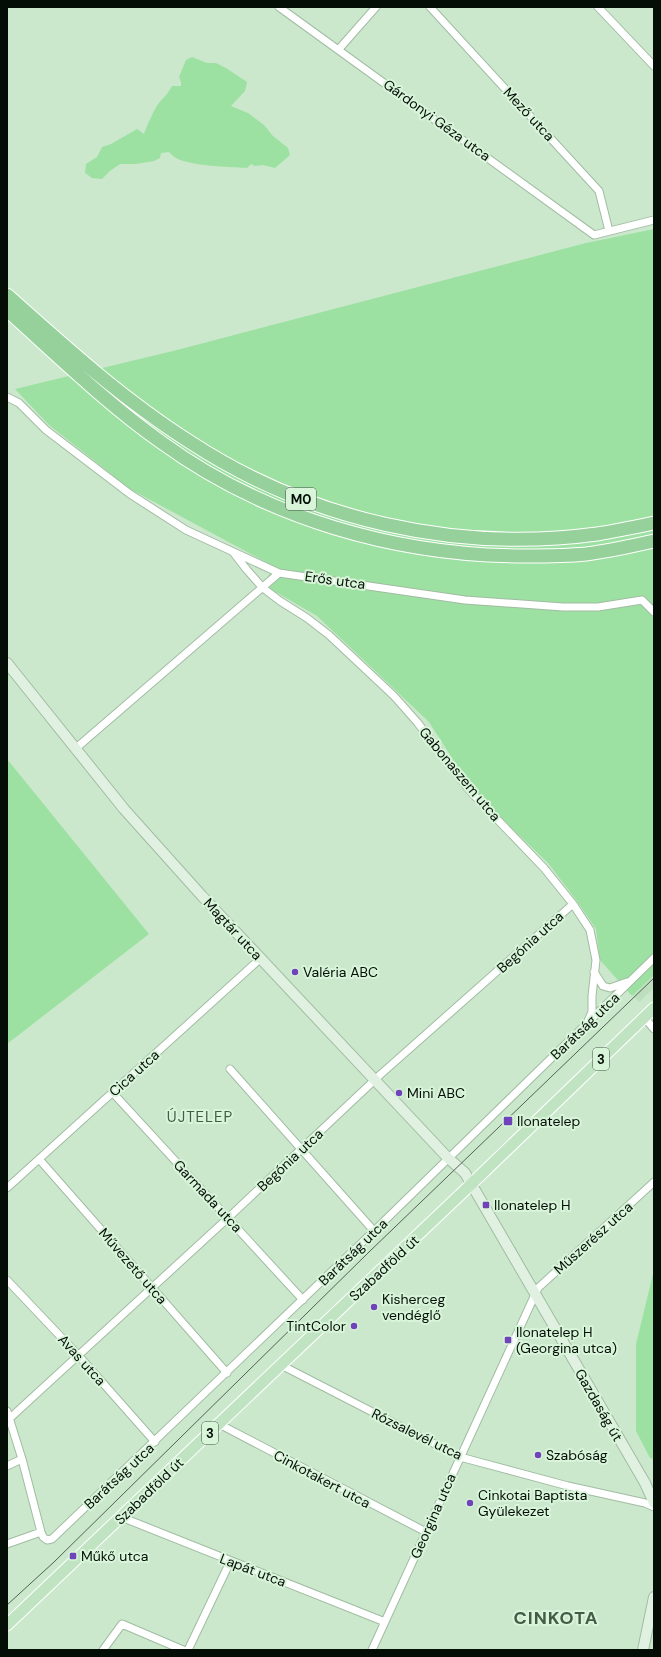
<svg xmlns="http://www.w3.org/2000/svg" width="661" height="1657" font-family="'DM Sans',sans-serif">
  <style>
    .built { fill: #bddfbe }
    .green { fill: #9ce1a1 }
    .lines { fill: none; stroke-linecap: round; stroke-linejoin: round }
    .street-casing { stroke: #a1bca2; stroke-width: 9 }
    .secondary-casing { stroke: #a1bca2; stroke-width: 12 }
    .primary-casing { stroke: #fff; stroke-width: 13 }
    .highway-casing { stroke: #fff; stroke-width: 15 }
    .street { stroke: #fff; stroke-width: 7 }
    .secondary { stroke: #e0f1e1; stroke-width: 10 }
    .primary { stroke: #c0e3c2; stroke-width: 11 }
    .highway { stroke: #96d09a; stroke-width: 13 }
    .tram { stroke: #516253; stroke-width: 1 }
    .poi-dot { fill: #7043bb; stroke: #d8f5da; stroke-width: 1.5 }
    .labels { text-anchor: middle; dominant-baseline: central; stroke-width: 4; stroke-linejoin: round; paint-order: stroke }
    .shield { fill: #d8f5da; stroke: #445346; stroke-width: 1 }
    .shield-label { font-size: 13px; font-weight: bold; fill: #050e06 }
    .street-label { font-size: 14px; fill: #050e06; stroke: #d8f5da }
    .poi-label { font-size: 14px; fill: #050e06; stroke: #d8f5da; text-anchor: start }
    .neighbourhood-label { font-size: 15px; letter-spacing: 1px; fill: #445c46; stroke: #d8f5da }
    .district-label { font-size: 18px; font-weight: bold; letter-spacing: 1px; fill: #445c46; stroke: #d8f5da }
  </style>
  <rect width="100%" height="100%" fill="#cbe8cd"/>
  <!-- built -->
  <path class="built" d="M654 975V988L639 1002 633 996Z"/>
  <!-- green -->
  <path class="green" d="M192 57 207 63H216L226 68 247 82 245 91 231 106 248 113 264 125 273 136 288 148 290 155 275 168 263 165 255 166 251 164 247 168C229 167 191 166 176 158 174 157 171 154 169 152L161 153 160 158 154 161 136 164H120L110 171 102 179 92 178 85 173 86 164 97 157 102 147 111 144 137 129 144 134C148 123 152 114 158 104 163 98 168 94 172 86H181V82L179 77 186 60Z
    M654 229V975L632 996 600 960 596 929 577 901 548 863 490 807 459 769 429 722 317 616 262 584 275 567 130 489 49 425 15 389 177 350 586 243Z
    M7 759 149 934 7 1044Z
    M654 1270V1459L650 1458 636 1431V1344Z"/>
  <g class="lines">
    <!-- street casing -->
    <g class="street-casing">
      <path id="street" d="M279 7 594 235 654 220
        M430 7 599 191 609 231
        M598 7 654 66
        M339 49 376 7
        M7 397 19 403 46 430 130 494 186 530 279 573
        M233 552 247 570 263 588 280 601 307 618 329 635 394 696 417 722 470 791 544 868 573 904 590 930 596 960 592 996V1012L588 1021
        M75 749 279 573 465 600 563 607H598L642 600 654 612
        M594 972 603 986 610 988 627 982
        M644 1017 654 1029
        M230 1069 374 1231
        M113 1093 303 1300
        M39 1159 227 1373
        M7 1188 261 958
        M7 1280 79 1356 155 1442
        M281 1365 460 1457 568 1486 645 1503 654 1507
        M7 1411 22 1459 41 1532 43 1537 47 1540 52 1539 374 1231 654 958
        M9 1419 228 1218 381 1074 573 904
        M219 1424 426 1532
        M7 1466 22 1459
        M121 1517 385 1622
        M7 1544 41 1532
        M103 1650 122 1624 183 1650
        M188 1650 230 1562
        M372 1650 538 1288 654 1182"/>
    </g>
    <!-- secondary casing -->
    <g class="secondary-casing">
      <path id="secondary" d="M7 663 124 809 202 896 448 1158 465 1173 645 1483 654 1503
        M643 1650 654 1597"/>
    </g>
    <!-- primary casing -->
    <g class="primary-casing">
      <path id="primary" d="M7 1625 463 1192 654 1008"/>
    </g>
    <!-- highway casing -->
    <g class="highway-casing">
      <path id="highway" d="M7 295C65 347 124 400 190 442 309 520 456 553 597 534 616 531 635 527 654 523
        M7 310C57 355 106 403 161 442 265 518 396 556 525 556 545 556 566 556 586 554 609 551 632 546 654 541"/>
    </g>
    <!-- street -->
    <use href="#street" class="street"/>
    <!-- secondary -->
    <use href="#secondary" class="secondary"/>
    <!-- primary -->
    <use href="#primary" class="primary"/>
    <!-- highway -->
    <use href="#highway" class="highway"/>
    <!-- tram -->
    <path class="tram" d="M7 1605 54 1562 369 1252 654 978"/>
  </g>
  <!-- markers -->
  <g class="poi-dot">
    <circle cx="295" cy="972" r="4"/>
    <circle cx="399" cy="1093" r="4"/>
    <rect x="503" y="1116" width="10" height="10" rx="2"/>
    <rect x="482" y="1201" width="8" height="8" rx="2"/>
    <circle cx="374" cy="1307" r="4"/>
    <circle cx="354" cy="1326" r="4"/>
    <rect x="504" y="1336" width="8" height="8" rx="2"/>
    <circle cx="538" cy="1455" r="4"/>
    <circle cx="470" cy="1503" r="4"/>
    <rect x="69" y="1552" width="8" height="8" rx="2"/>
  </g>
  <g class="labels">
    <!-- shield labels -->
    <g class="shield">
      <rect x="286" y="488" width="30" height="22" rx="3"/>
      <rect x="593" y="1048" width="16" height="22" rx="3"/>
      <rect x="202" y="1422" width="16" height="22" rx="3"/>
    </g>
    <g class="shield-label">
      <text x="301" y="499">M0</text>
      <text x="601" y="1059">3</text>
      <text x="210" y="1433">3</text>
    </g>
    <!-- street labels -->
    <g class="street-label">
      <text transform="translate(529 114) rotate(47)">Mező utca</text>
      <text transform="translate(437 120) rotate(36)">Gárdonyi Géza utca</text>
      <text transform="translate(335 580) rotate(8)">Erős utca</text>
      <text transform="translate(460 774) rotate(50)">Gabonaszem utca</text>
      <text transform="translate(233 929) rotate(47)">Magtár utca</text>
      <text transform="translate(530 942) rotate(-42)">Begónia utca</text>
      <text transform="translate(585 1026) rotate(-44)">Barátság utca</text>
      <text transform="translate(134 1073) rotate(-42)">Cica utca</text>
      <text transform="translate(290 1160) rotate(-43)">Begónia utca</text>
      <text transform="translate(208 1196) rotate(47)">Garmada utca</text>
      <text transform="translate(593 1238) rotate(-42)">Műszerész utca</text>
      <text transform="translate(353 1252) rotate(-44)">Barátság utca</text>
      <text transform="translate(133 1266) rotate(49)">Művezető utca</text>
      <text transform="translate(384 1268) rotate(-43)">Szabadföld út</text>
      <text transform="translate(82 1360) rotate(48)">Avas utca</text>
      <text transform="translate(599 1405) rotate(60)">Gazdaság út</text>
      <text transform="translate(417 1434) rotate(26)">Rózsalevél utca</text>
      <text transform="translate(119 1476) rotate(-43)">Barátság utca</text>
      <text transform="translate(322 1479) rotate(28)">Cinkotakert utca</text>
      <text transform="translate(149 1491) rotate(-44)">Szabadföld út</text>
      <text transform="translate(433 1516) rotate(-66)">Georgina utca</text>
      <text transform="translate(253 1570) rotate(21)">Lapát utca</text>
    </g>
    <!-- poi labels -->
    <g class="poi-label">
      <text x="303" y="972">Valéria ABC</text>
      <text x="407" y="1093">Mini ABC</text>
      <text x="517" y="1121">Ilonatelep</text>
      <text x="494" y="1205">Ilonatelep H</text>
      <text x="382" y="1299">Kisherceg<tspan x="382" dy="16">vendéglő</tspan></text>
      <text x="346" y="1326" text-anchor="end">TintColor</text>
      <text x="516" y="1332">Ilonatelep H<tspan x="516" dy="16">(Georgina utca)</tspan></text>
      <text x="546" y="1455">Szabóság</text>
      <text x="478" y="1495">Cinkotai Baptista<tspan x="478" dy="16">Gyülekezet</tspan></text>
      <text x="81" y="1556">Műkő utca</text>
    </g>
    <!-- neighbourhood labels -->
    <g class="neighbourhood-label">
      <text x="200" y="1117">ÚJTELEP</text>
    </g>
    <!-- district labels -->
    <g class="district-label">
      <text x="556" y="1618">CINKOTA</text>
    </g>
  </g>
  <!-- border -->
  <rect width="661" height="1657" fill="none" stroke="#050e06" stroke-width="16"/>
</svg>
